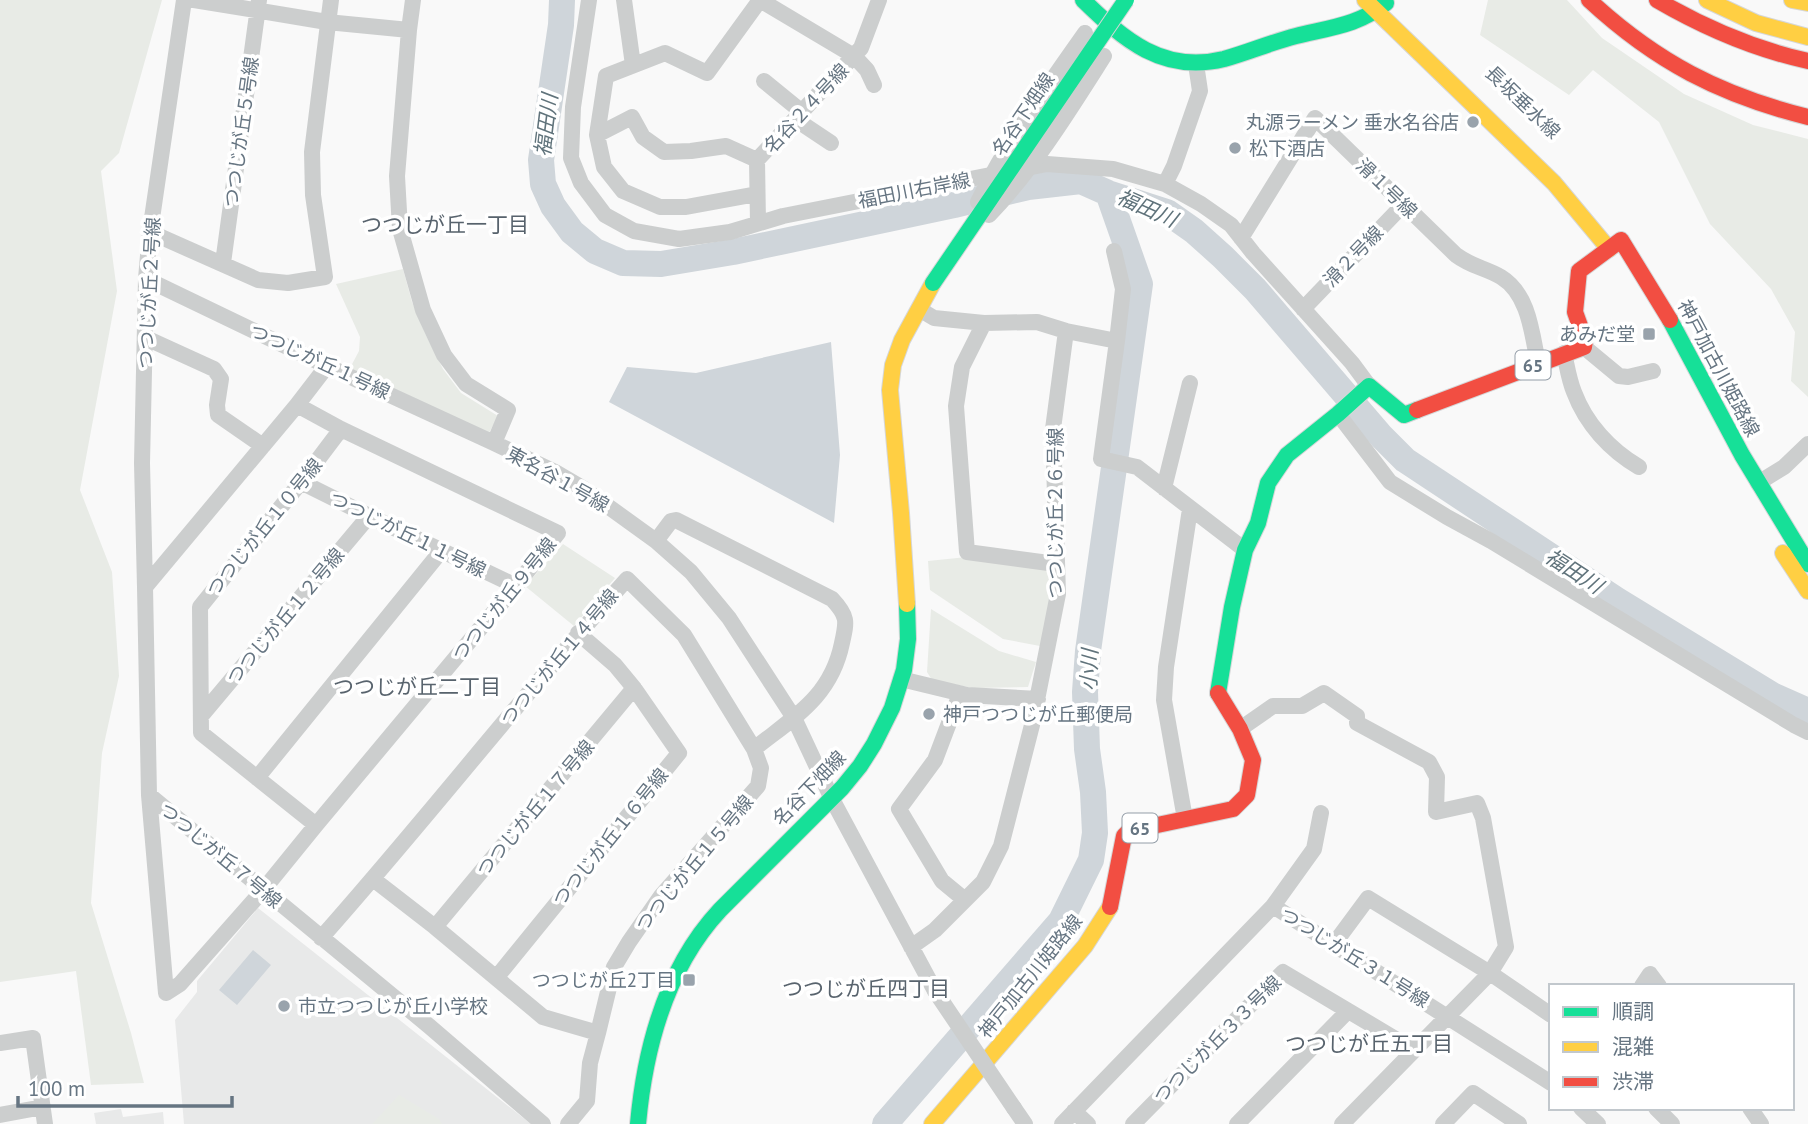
<svg xmlns="http://www.w3.org/2000/svg" width="1808" height="1124" font-family="'PT Sans','Noto Sans JP',sans-serif">
  <style>
    .built { fill: #e8e9e9 }
    .green { fill: #e8ebe6 }
    .water { fill: #cfd5da }
    .lines { fill: none; stroke-linecap: round; stroke-linejoin: round }
    .river { stroke: #cfd5da; stroke-width: 26 }
    .fast-casing { stroke: #d6d7d8; stroke-width: 18 }
    .slow-casing { stroke: #d6d7d8; stroke-width: 18 }
    .jam-casing { stroke: #d6d7d8; stroke-width: 18 }
    .street { stroke: #cccece; stroke-width: 16 }
    .fast { stroke: #16e098; stroke-width: 16 }
    .slow { stroke: #ffcf43; stroke-width: 16 }
    .jam { stroke: #f24e42; stroke-width: 16 }
    .fast-bridge-casing { stroke: #d6d7d8; stroke-width: 18; stroke-linecap: butt }
    .street-bridge { stroke: #cccece; stroke-width: 16 }
    .fast-bridge { stroke: #16e098; stroke-width: 16 }
    .poi-dot { fill: #99a3ac; stroke: #fff; stroke-width: 2.5 }
    .labels { text-anchor: middle; dominant-baseline: central; stroke-width: 7; stroke-linejoin: round; paint-order: stroke }
    .shield { fill: #fff; stroke: #949ea8; stroke-width: 2 }
    .shield-label { font-size: 18px; font-weight: bold; fill: #667582 }
    .street-label { font-size: 19px; fill: #667582; stroke: #fff }
    .poi-label { font-size: 19px; fill: #667582; stroke: #fff; text-anchor: end }
    .water-label { font-size: 21px; font-style: italic; fill: #60737b; stroke: #fff }
    .neighbourhood-label { font-size: 21px; fill: #58636d; stroke: #fff }
  </style>
  <rect width="100%" height="100%" fill="#f9f9f9"/>
  <!-- built -->
  <path class="built" d="M258 908 531 1124H184L175 1020 197 992V981Z
    M121 1109 123 1117 163 1112 164 1124H96L94 1113Z"/>
  <!-- green -->
  <path class="green" d="M0 0H162L119 153 101 171 117 291 80 490 112 572 119 676 102 753 91 903 131 1033 144 1083 91 1085 76 971 0 982Z
    M1488 0H1567L1602 38 1684 94 1753 125 1808 139V397L1791 381 1795 332 1771 289 1710 224 1659 122 1593 70 1569 95 1480 35Z
    M403 269 412 302 425 333 443 369 461 393 498 416 489 433 350 368 359 351 360 337 336 284Z
    M563 544 615 578 574 626 525 586Z
    M967 557 1047 570C1062 588 1045 625 1040 646L1003 639 930 590 928 561Z
    M931 609 999 651 1036 662 1028 687 973 688 932 680 927 672Z
    M399 1095 439 1119 442 1124H372Z"/>
  <!-- water -->
  <path class="water" d="M831 342 840 455 834 523 609 402 627 367 696 373Z
    M253 950 271 965 237 1005 219 990Z"/>
  <g class="lines">
    <!-- river -->
    <path class="river" d="M562 0 561 25 541 160 543 184 553 206 572 232 595 251 623 263 661 264 733 252 954 205 1028 187 1081 181 1108 193 1167 212 1194 231 1223 257 1255 289 1381 436 1405 460 1617 600 1774 696 1808 711
      M885 1124 1061 921 1091 860 1095 833 1093 792 1087 749 1085 692 1088 651 1140 284 1108 193"/>
    <!-- fast casing -->
    <g class="fast-casing">
      <path id="fast" d="M1083 0C1124 40 1163 74 1224 59 1249 52 1272 42 1296 36 1328 28 1360 25 1386 3
        M1670 320 1742 455 1808 564
        M1218 693 1232 607 1245 550 1258 523 1268 483 1287 455 1338 414 1369 386 1404 415 1417 410
        M638 1124C645 1047 666 968 720 910L842 788 860 766 874 744 892 708 904 670 908 639 907 604"/>
    </g>
    <!-- slow casing -->
    <g class="slow-casing">
      <path id="slow" d="M1365 0 1554 183 1609 249
        M1707 0 1756 23 1808 37
        M1792 0 1808 3
        M1783 553 1808 591
        M907 604 901 513 890 390 893 365 902 340 933 283
        M932 1124 1085 946 1110 907"/>
    </g>
    <!-- jam casing -->
    <g class="jam-casing">
      <path id="jam" d="M1589 0C1656 62 1720 95 1808 117
        M1657 0C1705 28 1754 49 1808 61
        M1417 410 1584 347 1585 340 1575 312 1579 271 1621 240 1670 320
        M1110 907 1124 836 1129 831 1233 809 1247 795 1253 760 1240 729 1218 693"/>
    </g>
    <!-- street -->
    <path class="street" d="M194 0 327 22 409 30
      M413 0 409 30 397 176 400 229 423 310 444 355 466 384 508 410 494 443 555 472 584 489 656 541 691 572 729 618 794 718 832 799 935 991
      M589 0 573 107 571 158 581 183 605 215 634 231 679 239 730 232 783 216 1047 164 1113 169 1165 184 1201 204 1231 225 1253 253 1352 363 1369 386
      M624 0 633 65
      M760 0 854 56 867 70 874 85
      M764 81 802 112
      M795 119 831 143
      M597 135 632 117 643 137 664 152 691 151 726 146 757 160 758 223
      M757 160 861 48 879 0
      M1165 184 1174 166 1200 91 1196 64
      M757 194 686 207H660L623 191 604 167 597 135 606 76 665 53 707 73 760 0
      M150 232 258 280 288 283 325 277 313 195 312 152 331 0
      M1241 238 1315 118 1456 255C1472 267 1486 268 1501 277 1529 294 1532 334 1538 363
      M1114 251 1123 289 1117 341
      M223 263 259 0
      M146 279 327 366 494 443
      M919 309 934 318 984 323 1037 322 1066 331 1117 341 1101 459 1137 467 1245 550
      M1303 309 1404 204
      M984 323 962 367 956 406 967 552 1056 564
      M146 338 214 369 221 379 217 405 218 415 263 446
      M1584 347 1619 376 1628 377 1653 371
      M1564 353C1567 366 1569 380 1574 392 1586 424 1610 450 1639 467
      M327 366 297 405 145 587 149 795 429 1026 543 1124
      M1338 414 1390 482 1447 517 1491 541 1794 725 1808 732
      M301 482 369 516 516 586
      M1758 483 1784 467 1808 444
      M1164 488 1190 383
      M145 587 142 463 146 279 150 232 184 0
      M901 679 967 695 1038 699
      M960 694 935 760 899 809 942 881 965 900
      M201 716 369 516
      M1240 729 1273 706H1302L1324 693 1357 716V723L1429 762 1437 777 1436 812 1477 803 1483 818 1506 947 1490 973 1368 898 1334 944
      M257 778 442 550
      M149 795 166 993 180 984 264 889 316 825 509 594 558 533 341 429 297 405
      M1185 819 1164 700 1166 667 1190 509
      M316 825 201 733 200 607 301 482 341 429
      M373 879 435 927 543 1017 598 1033 614 967 629 942 661 896 758 786 761 768 754 749
      M1273 906 1314 849 1321 813
      M435 927 634 688
      M321 938C425 821 522 696 627 579L684 635 754 749C794 717 831 697 842 643 847 621 848 616 832 599L676 520 671 521 656 541
      M911 947 935 930 983 882 1001 846 1032 725 1058 594 1053 429 1066 331
      M496 978 679 753 634 688 615 665 578 633
      M1642 986 1650 974 1659 986
      M0 1043 33 1038 45 1124
      M1014 1108 1025 1124
      M1581 1108 1598 1124
      M1656 1108 1672 1124
      M1750 1108 1761 1124
      M1074 1111 1088 1124
      M0 1115 43 1107
      M568 1124 587 1101 590 1063 598 1033
      M1062 1124 1273 906 1551 1083
      M1133 1124 1283 972 1414 1050
      M1237 1124 1348 1011
      M1342 1124 1490 973 1551 1015
      M1443 1124 1473 1093 1519 1124"/>
    <!-- fast -->
    <use href="#fast" class="fast"/>
    <!-- slow -->
    <use href="#slow" class="slow"/>
    <!-- jam -->
    <use href="#jam" class="jam"/>
    <!-- fast-bridge casing -->
    <g class="fast-bridge-casing">
      <path id="fast-bridge" d="M933 283 1126 0"/>
    </g>
    <!-- street-bridge -->
    <path class="street-bridge" d="M978 202C1007 142 1047 87 1085 33
      M989 215C1034 168 1069 111 1104 56
      M935 991 1014 1108"/>
    <!-- fast-bridge -->
    <use href="#fast-bridge" class="fast-bridge"/>
  </g>
  <!-- markers -->
  <g class="poi-dot">
    <circle cx="1473" cy="122" r="7"/>
    <circle cx="1235" cy="148" r="7"/>
    <rect x="1642" y="327" width="14" height="14" rx="3.5"/>
    <circle cx="929" cy="714" r="7"/>
    <rect x="682" y="973" width="14" height="14" rx="3.5"/>
    <circle cx="284" cy="1006" r="7"/>
  </g>
  <g class="labels">
    <!-- shield labels -->
    <g class="shield">
      <rect x="1515.5" y="350.5" width="35" height="29" rx="5"/>
      <rect x="1122.5" y="813.5" width="35" height="29" rx="5"/>
    </g>
    <g class="shield-label">
      <text x="1533" y="365">65</text>
      <text x="1140" y="828">65</text>
    </g>
    <!-- street labels -->
    <g class="street-label">
      <text transform="translate(1523 102) rotate(44)">長坂垂水線</text>
      <text transform="translate(806 108) rotate(-47)">名谷２４号線</text>
      <text transform="translate(1023 114) rotate(-56)">名谷下畑線</text>
      <text transform="translate(241 132) rotate(-82)">つつじが丘５号線</text>
      <text transform="translate(1387 188) rotate(44)">滑１号線</text>
      <text transform="translate(914 190) rotate(-11)">福田川右岸線</text>
      <text transform="translate(1353 256) rotate(-46)">滑２号線</text>
      <text transform="translate(149 293) rotate(-87)">つつじが丘２号線</text>
      <text transform="translate(320 361) rotate(25)">つつじが丘１号線</text>
      <text transform="translate(1719 368) rotate(62)">神戸加古川姫路線</text>
      <text transform="translate(558 479) rotate(29)">東名谷１号線</text>
      <text transform="translate(1055 513) rotate(-90)">つつじが丘２６号線</text>
      <text transform="translate(264 527) rotate(-51)">つつじが丘１０号線</text>
      <text transform="translate(408 534) rotate(26)">つつじが丘１１号線</text>
      <text transform="translate(504 599) rotate(-51)">つつじが丘９号線</text>
      <text transform="translate(285 616) rotate(-50)">つつじが丘１２号線</text>
      <text transform="translate(559 657) rotate(-50)">つつじが丘１４号線</text>
      <text transform="translate(809 788) rotate(-46)">名谷下畑線</text>
      <text transform="translate(535 808) rotate(-50)">つつじが丘１７号線</text>
      <text transform="translate(610 837) rotate(-51)">つつじが丘１６号線</text>
      <text transform="translate(221 855) rotate(40)">つつじが丘７号線</text>
      <text transform="translate(694 863) rotate(-50)">つつじが丘１５号線</text>
      <text transform="translate(1355 957) rotate(32)">つつじが丘３１号線</text>
      <text transform="translate(1030 976) rotate(-51)">神戸加古川姫路線</text>
      <text transform="translate(1217 1039) rotate(-45)">つつじが丘３３号線</text>
    </g>
    <!-- poi labels -->
    <g class="poi-label">
      <text x="1459" y="122">丸源ラーメン 垂水名谷店</text>
      <text x="1249" y="148" text-anchor="start">松下酒店</text>
      <text x="1635" y="334">あみだ堂</text>
      <text x="943" y="714" text-anchor="start">神戸つつじが丘郵便局</text>
      <text x="675" y="980">つつじが丘2丁目</text>
      <text x="298" y="1006" text-anchor="start">市立つつじが丘小学校</text>
    </g>
    <!-- water labels -->
    <g class="water-label">
      <text transform="translate(546 125) rotate(-83)">福田川</text>
      <text transform="translate(1147 208) rotate(24)">福田川</text>
      <text transform="translate(1574 571) rotate(33)">福田川</text>
      <text transform="translate(1089 670) rotate(-88)">小川</text>
    </g>
    <!-- neighbourhood labels -->
    <g class="neighbourhood-label">
      <text x="445" y="224">つつじが丘一丁目</text>
      <text x="417" y="686">つつじが丘二丁目</text>
      <text x="866" y="988">つつじが丘四丁目</text>
      <text x="1369" y="1043">つつじが丘五丁目</text>
    </g>
  </g>
  <!-- legend -->
  <rect x="1549" y="984" width="245" height="126" fill="#ffffff" stroke="#c2c8cd" stroke-width="2"/>
  <rect x="1563" y="1007" width="35" height="10" fill="#16e098" stroke="#c2c8cd" stroke-width="2"/>
  <text x="1612" y="1019" font-size="21" fill="#667582">順調</text>
  <rect x="1563" y="1042" width="35" height="10" fill="#ffcf43" stroke="#c2c8cd" stroke-width="2"/>
  <text x="1612" y="1054" font-size="21" fill="#667582">混雑</text>
  <rect x="1563" y="1077" width="35" height="10" fill="#f24e42" stroke="#c2c8cd" stroke-width="2"/>
  <text x="1612" y="1089" font-size="21" fill="#667582">渋滞</text>
  <!-- scale -->
  <path d="M18 1096v10h214v-10" fill="none" stroke="#667582" stroke-width="3.5"/>
  <text x="28" y="1096" font-size="21" fill="#667582" stroke="#ffffff" stroke-width="5" paint-order="stroke">100 m</text>
</svg>
